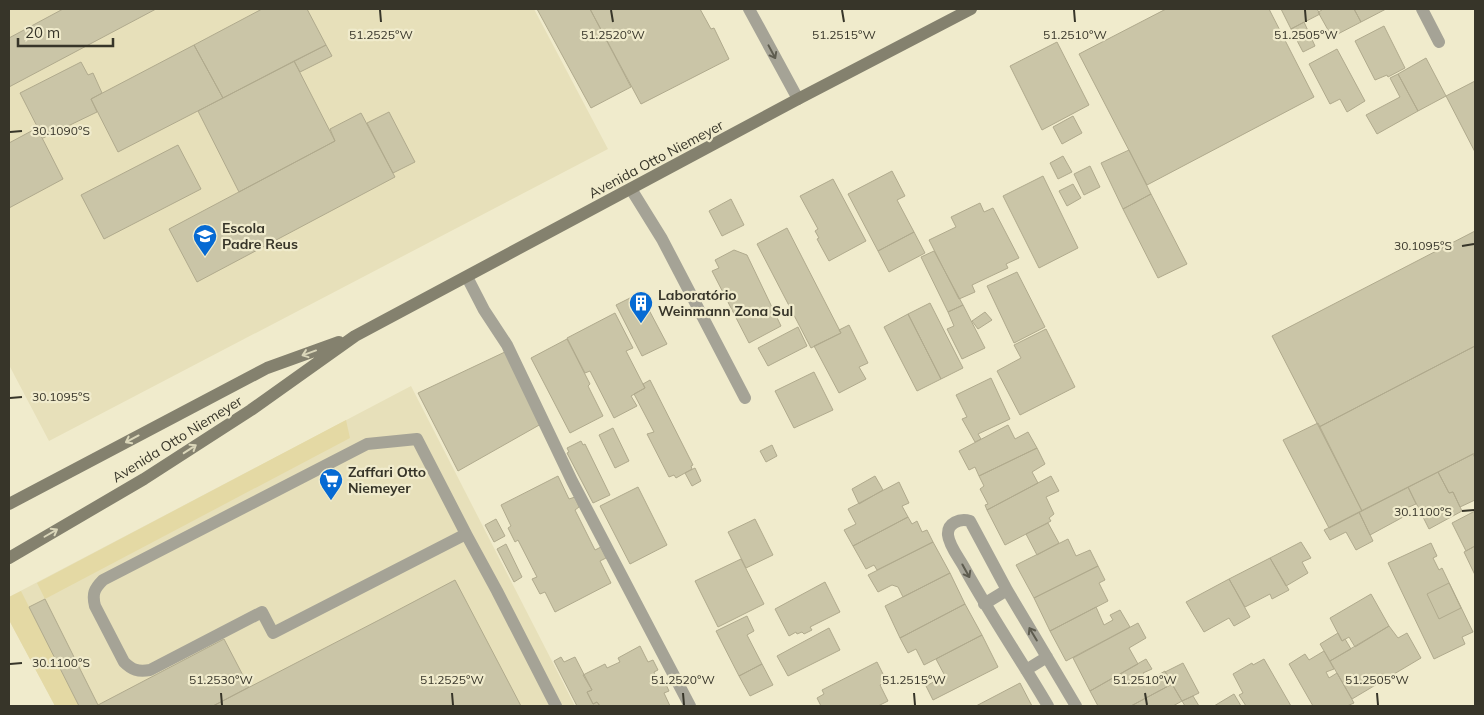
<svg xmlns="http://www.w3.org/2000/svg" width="1484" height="715" font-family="Mulish,sans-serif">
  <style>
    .built { fill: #e7e0ba }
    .green { fill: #e4d9a4 }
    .building { fill: #cac5a7; stroke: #b0aa8d }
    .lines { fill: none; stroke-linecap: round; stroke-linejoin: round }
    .service { stroke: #a5a396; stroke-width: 12 }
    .minor { stroke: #a5a396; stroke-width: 12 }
    .secondary { stroke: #84816e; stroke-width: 12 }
    .oneway { stroke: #5e5c4f }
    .oneway2 { stroke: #dad6b9 }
    .ticks { fill: none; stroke: #373529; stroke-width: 2 }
    .labels { text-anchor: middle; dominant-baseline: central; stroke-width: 4.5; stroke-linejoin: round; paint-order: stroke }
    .street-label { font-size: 14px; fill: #373529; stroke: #f0ebcc }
    .poi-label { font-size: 14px; font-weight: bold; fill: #373529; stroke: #f0ebcc; text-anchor: start }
    .ticks-label { font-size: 12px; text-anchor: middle; fill: #373529; stroke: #f0ebcc; stroke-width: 4.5; stroke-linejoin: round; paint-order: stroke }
  </style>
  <rect width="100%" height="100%" fill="#f0ebcc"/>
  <!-- built -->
  <path class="built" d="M9 9H534L608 149 49 441 9 365Z
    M411 386 575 706H55L9 620V597Z"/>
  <!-- green -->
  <path class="green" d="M346 420 350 438 45 599 37 583Z
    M21 591 79 706H55L9 620V597Z"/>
  <!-- building -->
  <path class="building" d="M63 9H156L9 87V38Z
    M262 9H307L326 45 223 98 194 45Z
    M537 9H590L631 87 591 108Z
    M590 9H700L711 29 714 28 729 59 641 104Z
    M1166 9H1269L1314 97 1147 185 1079 54Z
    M1281 9H1317L1320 14 1291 29Z
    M1322 9H1354L1361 22 1332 37 1318 12 1322 10Z
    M1354 9H1386L1361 22Z
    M1304 22 1315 46 1303 52 1291 29Z
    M1384 26 1405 68 1388 77 1387 75 1375 80 1355 41Z
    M1057 42 1089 105 1042 130 1010 66Z
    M194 45 223 98 118 152 91 99Z
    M326 45 332 56 300 72 294 61Z
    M1337 49 1365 101 1347 112 1340 99 1330 104 1309 64Z
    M1426 58 1446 96 1418 111 1398 74Z
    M294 61 335 141 239 192 198 111Z
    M81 62 88 75 93 73 102 93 91 99 97 112 43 138 20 93Z
    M1398 74 1418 111 1377 134 1366 115 1400 97 1390 78Z
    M1475 81V152L1446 96Z
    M389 112 415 162 393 173 367 123Z
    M361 113 395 177 197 282 169 229 335 141 330 129Z
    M1073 116 1082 133 1062 144 1053 127Z
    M37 128 63 179 9 208V143Z
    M178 145 201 189 104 239 81 195Z
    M1129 150 1151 194 1123 209 1101 163Z
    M1063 156 1072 172 1058 179 1050 163Z
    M1090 166 1100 187 1084 195 1074 174Z
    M892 171 905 196 897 200 914 232 878 251 848 194Z
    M1043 176 1078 248 1039 268 1003 196Z
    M833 179 866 241 829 261 817 239 819 238 815 231 818 229 800 196Z
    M1073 184 1081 198 1067 206 1059 191Z
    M1151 194 1187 264 1158 278 1123 209Z
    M731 199 744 225 722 236 709 211Z
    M980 203 984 212 993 208 1019 258 1006 264 1008 268 972 285 975 292 959 299 929 240 956 227 951 217Z
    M787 228 841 333 811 348 757 244Z
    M1475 231V346L1319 427 1272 336Z
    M914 232 925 253 889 272 878 251Z
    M734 250 747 255 781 326 749 343 712 271 719 268 715 260Z
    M934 251 963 305 948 312 921 257Z
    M1017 272 1045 327 1014 343 987 286Z
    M640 293 667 344 642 356 616 305Z
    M930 303 963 368 941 379 908 314Z
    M963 305 985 348 962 359 947 329 954 326 948 312Z
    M985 312 992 320 978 329 972 321Z
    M615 313 633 348 626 351 645 388 631 396 637 406 614 418 590 371 585 373 567 338Z
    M908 314 941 379 917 391 884 327Z
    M849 325 868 363 859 367 866 379 839 393 814 346 841 333 839 330Z
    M798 327 807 346 768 366 758 348Z
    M1046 329 1075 387 1020 415 997 371 1021 358 1014 345Z
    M567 339 590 384 588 386 603 416 570 433 531 358Z
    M1475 346V453L1362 511 1319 427Z
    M507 351 541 424 458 471 418 393Z
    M814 372 833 410 794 428 775 391Z
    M991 378 1010 419 978 434 981 439 975 442 962 419 967 417 956 395Z
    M650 380 693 465 691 466 692 469 676 478 674 475 669 477 647 434 654 432 634 394 645 388 643 384Z
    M1318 423 1362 511 1329 528 1283 440Z
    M1008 425 1015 439 1028 432 1037 448 979 476 975 467 969 470 959 451Z
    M613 428 629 461 615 468 599 435Z
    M581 441 583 445 585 444 610 495 593 503 567 453 569 452 567 448Z
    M772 445 777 456 766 462 760 451Z
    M1037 448 1045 464 1032 472 1038 483 987 510 985 505 988 504 980 489 984 486 979 476Z
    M1473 454 1475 458V500L1460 507 1453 492 1449 493 1438 472Z
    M695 468 701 481 692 486 685 473Z
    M1438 472 1449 493 1453 492 1462 511 1429 529 1408 487Z
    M558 476 569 499 575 497 579 507 575 510 595 550 601 547 606 558 600 561 611 583 555 612 545 592 540 594 532 579 537 577 518 540 515 542 508 528 511 526 501 505Z
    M875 476 883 490 859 504 852 489Z
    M1051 476 1059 491 1046 497 1054 514 1049 518 1051 521 1005 545 987 510Z
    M899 482 909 503 902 506 908 517 853 546 844 530 856 524 848 509Z
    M638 487 667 545 630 564 600 506Z
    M1408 487 1416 504 1402 510 1405 516 1370 535 1359 512Z
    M1475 511V546L1466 551 1452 523Z
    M1359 512 1373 541 1356 550 1346 532 1330 540 1324 530Z
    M908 517 912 524 917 521 922 532 927 530 933 542 877 570 874 565 866 569 853 546Z
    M496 519 505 536 494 542 485 525Z
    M755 519 773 555 746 568 728 532Z
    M1048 523 1059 543 1037 555 1026 534Z
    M1068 539 1076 556 1090 550 1098 566 1034 598 1016 565Z
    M933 542 950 573 903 597 898 587 892 585 878 592 868 575Z
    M1301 542 1311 558 1302 562 1308 573 1286 586 1270 558Z
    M1431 543 1437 556 1433 558 1439 570 1442 568 1473 632 1462 637 1465 644 1434 659 1388 563Z
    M506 544 522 577 514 582 497 549Z
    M1475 546V575L1464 552Z
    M1270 558 1289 590 1272 599 1270 594 1245 607 1229 579Z
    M741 559 764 604 718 627 695 581Z
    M1098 566 1105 580 1099 583 1108 601 1050 631 1034 598Z
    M950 573 965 604 900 638 885 606Z
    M1229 579 1250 617 1234 626 1229 618 1204 632 1186 602Z
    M455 580 521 706H213L381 619Z
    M825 582 840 612 810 627 812 630 804 634 802 632 797 634 796 632 789 636 775 609Z
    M1449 583 1461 608 1439 619 1427 594Z
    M1371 594 1389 626 1355 647 1349 637 1342 641 1330 618Z
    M45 599 98 705 224 639 249 687 213 706H79L29 607Z
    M965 604 982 635 924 665 916 649 908 653 900 638Z
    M1096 607 1104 625 1113 620 1110 615 1120 610 1130 627 1066 661 1050 631Z
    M747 616 754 631 747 635 762 664 739 676 716 631Z
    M1138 623 1146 638 1129 648 1138 664 1090 691 1073 658Z
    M1389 626 1398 638 1407 633 1421 658 1352 699 1330 661Z
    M829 628 840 650 788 676 777 656Z
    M1338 633 1342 641 1345 639 1351 649 1330 661 1320 644Z
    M982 635 998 667 933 700 926 686 945 676 936 659Z
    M640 646 648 662 653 660 658 670 654 672 658 683 664 680 669 691 664 693 670 706H600L597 702 593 704 587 692 592 690 583 675 605 664 607 668 620 662 618 658Z
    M1324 651 1334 669 1326 672 1329 678 1337 673 1354 703 1347 706H1313L1289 664 1305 654 1309 660Z
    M561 657 564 662 575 657 592 690 587 692 593 704 597 702 600 706H577L554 661Z
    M1146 659 1152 669 1143 673 1148 681 1165 671 1172 684 1131 706H1098L1090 691Z
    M1264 659 1291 706H1246L1239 695 1243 693 1233 674 1252 663 1253 665Z
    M877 662 887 682 880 685 888 701 878 706H821L817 698 824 694 822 690Z
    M1183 663 1199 693 1182 701 1165 672Z
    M762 664 773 685 750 696 739 676Z
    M1020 683 1032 706H976Z
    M1172 684 1182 701 1173 706H1131Z
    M1234 694 1241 706H1214Z
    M1193 696 1199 706H1185L1182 701Z"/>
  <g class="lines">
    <!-- service -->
    <path class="service" d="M1422 9 1439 42
      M631 189 662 239 745 398
      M467 277 484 310 507 345 572 481 690 706
      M417 439 466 534 273 633 262 612 150 670C138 672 132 670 124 662L95 606C92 594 94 589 103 580L367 444Z
      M466 534 497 591 556 706"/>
    <!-- minor -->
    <path class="minor" d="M749 9 798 99
      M984 604 1007 590
      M1026 670 1047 657
      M1048 706C1021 660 991 616 965 569 960 559 949 546 948 535 947 523 960 518 970 521L1007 590 1076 706"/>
    <!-- secondary -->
    <path class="secondary" d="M9 504 267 368 339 342
      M9 558 144 479 251 410 355 336 798 99 971 9"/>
  </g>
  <!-- one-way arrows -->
  <defs><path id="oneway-shaft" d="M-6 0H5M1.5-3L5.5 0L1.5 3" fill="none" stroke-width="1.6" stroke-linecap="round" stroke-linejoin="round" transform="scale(1.25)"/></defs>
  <g class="oneway">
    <use href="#oneway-shaft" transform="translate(772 52) rotate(62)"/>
    <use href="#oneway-shaft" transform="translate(966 571) rotate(61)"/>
    <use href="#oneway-shaft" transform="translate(1033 634) rotate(-121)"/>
  </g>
  <g class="oneway2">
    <use href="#oneway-shaft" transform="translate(309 353) rotate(160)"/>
    <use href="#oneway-shaft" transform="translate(132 439) rotate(152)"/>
    <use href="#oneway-shaft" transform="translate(190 449) rotate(-33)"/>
    <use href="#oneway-shaft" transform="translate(51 533) rotate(-30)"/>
  </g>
  <!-- ticks -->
  <path class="ticks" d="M380 10 381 22M611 10 613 22M842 10 844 22M1074 10 1075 22M1305 10 1306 22M10 132 22 131M1462 246 1474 244M10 398 22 397M1462 511 1474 510M10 664 22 663M221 693 222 705M452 693 453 705M683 693 684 705M914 693 915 705M1145 693 1147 705M1377 693 1378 705"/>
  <!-- icons -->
  <defs>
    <g id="school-pin" transform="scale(1.25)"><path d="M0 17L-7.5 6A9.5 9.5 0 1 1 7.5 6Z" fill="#066ad3" stroke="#f0ebcc"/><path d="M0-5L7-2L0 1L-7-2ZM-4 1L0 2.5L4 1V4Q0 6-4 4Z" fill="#fff"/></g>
    <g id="building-pin" transform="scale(1.25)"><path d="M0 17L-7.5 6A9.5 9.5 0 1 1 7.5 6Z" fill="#066ad3" stroke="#f0ebcc"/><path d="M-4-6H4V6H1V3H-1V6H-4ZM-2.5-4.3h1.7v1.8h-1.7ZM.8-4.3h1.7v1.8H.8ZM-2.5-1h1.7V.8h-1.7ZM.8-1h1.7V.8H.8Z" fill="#fff"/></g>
    <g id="supermarket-pin" transform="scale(1.25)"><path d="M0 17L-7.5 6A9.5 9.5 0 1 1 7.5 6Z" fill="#066ad3" stroke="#f0ebcc"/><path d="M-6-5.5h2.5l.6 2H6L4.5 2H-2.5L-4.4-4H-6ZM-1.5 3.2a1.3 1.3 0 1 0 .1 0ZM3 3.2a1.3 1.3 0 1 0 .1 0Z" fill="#fff"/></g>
  </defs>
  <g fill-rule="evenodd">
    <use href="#school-pin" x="205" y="236"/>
    <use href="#building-pin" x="641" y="303"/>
    <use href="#supermarket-pin" x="331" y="480"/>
  </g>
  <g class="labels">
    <!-- street labels -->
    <g class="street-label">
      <text transform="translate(656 159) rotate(-28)">Avenida Otto Niemeyer</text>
      <text transform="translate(177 439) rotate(-32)">Avenida Otto Niemeyer</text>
    </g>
    <!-- poi labels -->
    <g class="poi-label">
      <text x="222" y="228">Escola<tspan x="222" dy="16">Padre Reus</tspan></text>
      <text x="658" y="295">Laboratório<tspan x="658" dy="16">Weinmann Zona Sul</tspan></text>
      <text x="348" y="472">Zaffari Otto<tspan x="348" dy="16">Niemeyer</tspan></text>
    </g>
  </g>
  <g class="ticks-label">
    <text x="381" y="39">51.2525°W</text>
    <text x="613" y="39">51.2520°W</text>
    <text x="844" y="39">51.2515°W</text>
    <text x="1075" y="39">51.2510°W</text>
    <text x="1306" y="39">51.2505°W</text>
    <text x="61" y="135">30.1090°S</text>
    <text x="1423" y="250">30.1095°S</text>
    <text x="61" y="401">30.1095°S</text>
    <text x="1423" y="516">30.1100°S</text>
    <text x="61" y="667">30.1100°S</text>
    <text x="221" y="684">51.2530°W</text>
    <text x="452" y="684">51.2525°W</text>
    <text x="683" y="684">51.2520°W</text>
    <text x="914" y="684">51.2515°W</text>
    <text x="1145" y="684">51.2510°W</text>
    <text x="1377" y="684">51.2505°W</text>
  </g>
  <!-- border -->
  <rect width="1484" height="715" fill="none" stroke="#373529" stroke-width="20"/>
  <!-- scale -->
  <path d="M18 38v8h95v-8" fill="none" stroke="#373529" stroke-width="2.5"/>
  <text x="25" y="38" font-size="15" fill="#373529" stroke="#f0ebcc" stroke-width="4" paint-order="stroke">20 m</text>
</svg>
